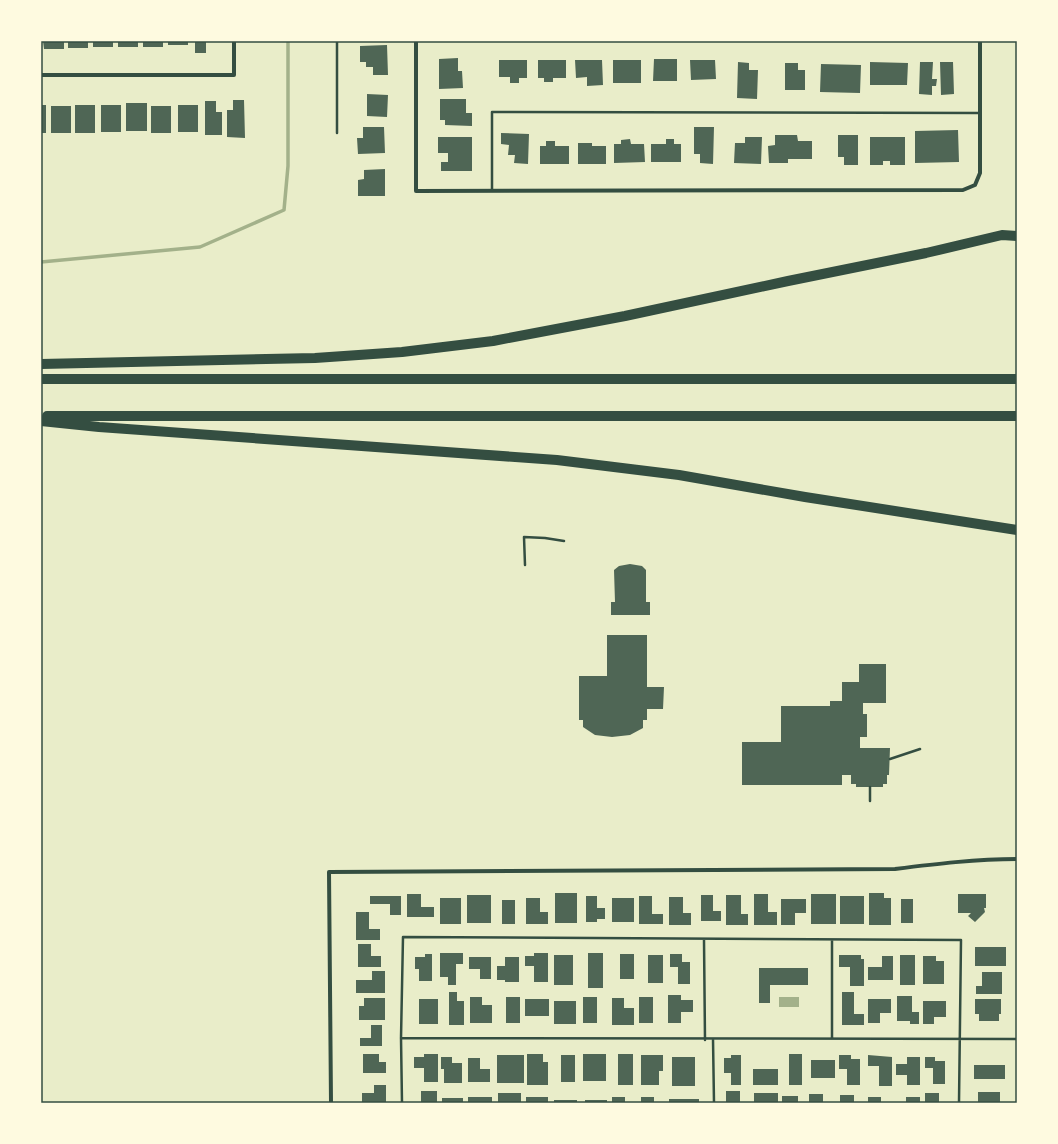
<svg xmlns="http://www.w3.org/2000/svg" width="1058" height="1144" font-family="Poppins,sans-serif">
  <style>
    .water { fill: #a3b18a }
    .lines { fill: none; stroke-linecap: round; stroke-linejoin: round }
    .stream { stroke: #a3b18a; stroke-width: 3.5 }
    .building { fill: #4f6655 }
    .service { stroke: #344e41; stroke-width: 2.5 }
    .minor { stroke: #344e41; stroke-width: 4 }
    .motorway { stroke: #344e41; stroke-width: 10 }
    .neatline { fill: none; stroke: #344e41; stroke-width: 1.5 }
  </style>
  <rect width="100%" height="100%" fill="#e9edc9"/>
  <!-- water -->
  <path class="water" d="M779 997H799V1007H779Z"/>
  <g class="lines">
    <!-- stream -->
    <path class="stream" d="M41 262 200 247 284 210 288 166V41"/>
  </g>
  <!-- building -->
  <path class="building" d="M43 41H64V49H44Z
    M68 41H88V48H68Z
    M93 41H113V47H93Z
    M118 41H138V47H118Z
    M143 41H163V47H143Z
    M168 41H188V45H168Z
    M195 41H206V53H195Z
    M387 45 388 75H373V67H366V62H360V46Z
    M458 58V71H462L463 88 439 89V59Z
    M654 59H677V81H653Z
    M499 60H527V78H519V83H510V77H499Z
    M538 60H566V78H553V82H544V78H538Z
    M575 60H602L603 85 587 86V77L576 78Z
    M613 60H641V83H613Z
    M690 60H715L716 79 691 80Z
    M738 62 749 63V70H758L757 99 737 98Z
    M870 62 908 63 907 85H870Z
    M920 62H933L932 79H937L936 86H932V95L919 94Z
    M940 62H953L954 94 941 95Z
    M785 63H798V70H805V90H785Z
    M821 64 861 65 860 93 820 92Z
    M367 94 388 95 387 117 367 116Z
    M440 99H466V113H472V126L445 125V120H440Z
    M233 100H244L245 138 227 137V110H233Z
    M205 101H216V112H222V135H205Z
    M126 103H147V131H126Z
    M41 105H46V133H41Z
    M75 105H95V133H75Z
    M101 105H121V132H101Z
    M178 105H198V132H178Z
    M51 106H71V133H51Z
    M151 106H171V133H151Z
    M363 127H384L385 153 358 154 357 138H363Z
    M694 127H714L713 164 700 163V154H694Z
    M958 130 959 162 915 163V131Z
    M501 133 529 134 528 164 514 163 515 155H508L509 145 501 144Z
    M775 135H797L798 141H812V159H788V163H769L768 146 775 145Z
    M838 135H858V165H844V157H838Z
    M438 137H472V171H441V162H448V153H438Z
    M745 137H762L761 164 734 163 735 143H745Z
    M870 137H905V165H890V161H883V165H870Z
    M630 139 631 144H644L645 162 614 163V144H621V140Z
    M666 139H674V144H681V162H651V144H666Z
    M546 141H555V146H569V164H540V146H546Z
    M578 143H592V146H606V164H578Z
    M385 169V196H358V180L364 179V170Z
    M630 564 642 566 646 570V602H650V615H611V602H615L614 570 619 566Z
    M607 635H647V687H664L663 709H647V720H643V728L630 735 612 737 595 735 583 727V720H579V676H607Z
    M859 664H886V703H863V714H867V737H860V748H890L889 775H887V784H883V787H856V784H851V775H842V785H742V742H781V706H830V701H842V682H859Z
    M555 893H577V923H555Z
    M869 893H884V898H891V925H869Z
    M407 894H421V907H434V917H407Z
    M754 894H768V912H777V925H754Z
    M811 894H836V924H811Z
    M958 894H986V908H984L985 912 975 922 968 916 971 913H958Z
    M467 895H491V923H467Z
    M701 895H713V911H721V921H701Z
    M726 895H741V914H748V925H726Z
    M370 896H401V915H390V904H370Z
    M586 896H597V908H605V919H597V922H586Z
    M639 896H652V914H663V924H639Z
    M840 896H864V924H840Z
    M669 897H683V913H691V925H669Z
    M440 898H461V924H440Z
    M526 898H540V912H548V924H526Z
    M612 898H634V922H612Z
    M781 899H806V913H795V925H781Z
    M901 899H913V923H901Z
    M502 900H515V924H502Z
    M356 912H369V929H380V940H356Z
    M358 944H371V956H381V967H358Z
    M975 947H1006V966H975Z
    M440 953H463V964H456V985H448V977H440Z
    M534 953H548V982H534V966H525V956H534Z
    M588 953H603V988H588Z
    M425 954H432V981H419V969H415V957H425Z
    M620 954H634V979H620Z
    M670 954H682V962H690V984H678V967H670Z
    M554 955H573V985H554Z
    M648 955H663V983H648Z
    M839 955H861V959H864V986H850V967H839Z
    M900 955H915V985H900Z
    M882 956H893V980H868V967H882Z
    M923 956H936V961H944V984H923Z
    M469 957H491V979H480V969H469Z
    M505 957H519V982H505V980H497V966H505Z
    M759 968H808V985H770V1003H759Z
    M372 971H385V993H356V980H372Z
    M982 972H1002V994H976V986H982Z
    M449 992H457V1001H464V1025H449Z
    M842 992H854V1014H864V1025H842Z
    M668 995H681V1000H693V1012H681V1023H668Z
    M897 996H912V1012H919V1024H910V1021H897Z
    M470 997H482V1005H492V1023H470Z
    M506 997H520V1023H506Z
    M583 997H597V1023H583Z
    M639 997H653V1023H639Z
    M364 998H385V1020H359V1006H364Z
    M612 998H624V1008H634V1025H612Z
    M419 999H438V1024H419Z
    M525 999H549V1016H525Z
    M868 999H891V1013H880V1023H868Z
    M975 999H1001V1014H999V1021H979V1014H975Z
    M554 1001H576V1024H554Z
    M923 1001H946V1017H934V1024H923Z
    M371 1025H382V1046H360V1038H371Z
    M363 1054H379V1062H386V1073H363Z
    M424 1054H438V1082H424V1068H414V1057H424Z
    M527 1054H543V1062H548V1085H527Z
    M583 1054H606V1081H583Z
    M618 1054H633V1085H618Z
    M789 1054H802V1085H789Z
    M497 1055H524V1083H497Z
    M561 1055H575V1082H561Z
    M641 1055H663V1071H659V1085H641Z
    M731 1055H741V1085H731V1073H724V1058H731Z
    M839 1055H851V1059H860V1085H847V1069H839Z
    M868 1055 892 1057V1086H879V1066H868Z
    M441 1057H452V1063H462V1083H444V1069H441Z
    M672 1057H695V1086H672Z
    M907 1057H920V1085H907V1075H896V1064H907Z
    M925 1057H935V1061H945V1084H933V1068H925Z
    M468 1058H480V1069H490V1082H468Z
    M811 1060H835V1078H811Z
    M974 1065H1005V1079H974Z
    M753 1069H778V1085H753Z
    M374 1085H386V1103H362V1093H374Z
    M421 1091H437V1103H421Z
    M726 1091H740V1103H726Z
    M978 1092H1000V1103H978Z
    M498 1093H521V1103H498Z
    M754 1093H778V1103H754Z
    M925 1093H939V1103H925Z
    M809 1094H823V1103H809Z
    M840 1095H854V1103H840Z
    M782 1096H798V1103H782Z
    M468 1097H492V1103H468Z
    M526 1097H548V1103H526Z
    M612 1097H625V1103H612Z
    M641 1097H654V1103H641Z
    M868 1097H881V1103H868Z
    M906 1097H920V1103H906Z
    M442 1098H463V1103H442Z
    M669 1099H699V1103H669Z
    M554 1100H577V1103H554Z
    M585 1100H607V1103H585Z"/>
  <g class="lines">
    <!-- service -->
    <path class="service" d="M337 133V41
      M492 190V112L980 113
      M525 565 524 537 545 538 564 541
      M890 759 920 749
      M870 787V801
      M704 940 705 1040
      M832 940V1038
      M401 1038 1017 1039
      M713 1039 714 1103
      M402 1103 401 1038 403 937 961 940 959 1103"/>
    <!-- minor -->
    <path class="minor" d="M416 41V191L963 190 975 185 980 173V41
      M41 75H234V41
      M331 1103 329 872 895 869C935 864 976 859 1017 859"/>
    <!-- motorway -->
    <path class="motorway" d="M41 364 315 358 402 352 493 341 625 316 788 281 926 253 1002 235 1017 236
      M41 379H1017
      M47 416H1017
      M41 421 99 427 557 460 679 475 805 497 1017 530"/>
  </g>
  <!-- border -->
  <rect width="1058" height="1144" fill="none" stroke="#fefae0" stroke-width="84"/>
  <rect x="42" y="42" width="974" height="1060" class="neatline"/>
</svg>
